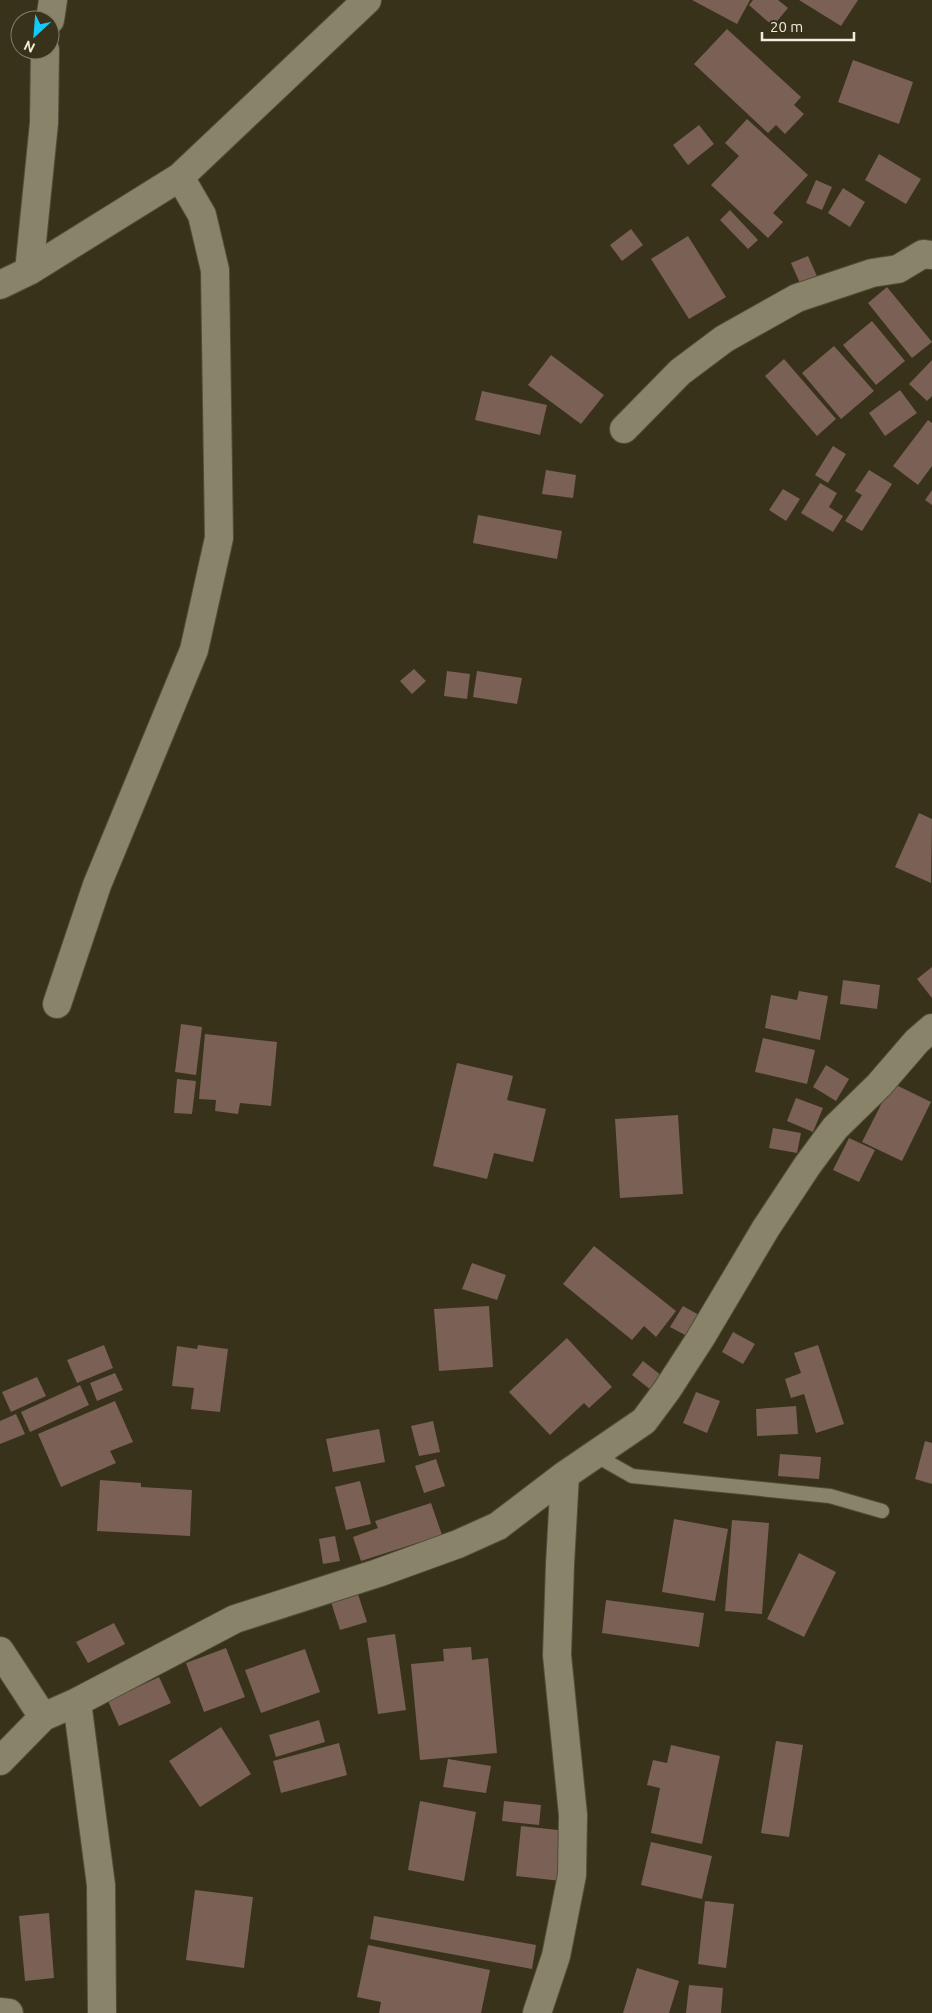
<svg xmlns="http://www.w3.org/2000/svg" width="932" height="2013" font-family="Ubuntu,sans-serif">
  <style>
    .building { fill: #7a6055 }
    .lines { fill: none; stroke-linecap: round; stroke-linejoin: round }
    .lane-casing { stroke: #514d38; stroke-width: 16 }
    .street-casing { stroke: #514d38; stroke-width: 30 }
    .lane { stroke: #898369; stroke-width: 14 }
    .street { stroke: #898369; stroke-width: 28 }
  </style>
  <rect width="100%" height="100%" fill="#38321b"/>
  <!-- building -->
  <path class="building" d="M692 0H750L737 24Z
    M753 0H778L788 8 773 26 749 5Z
    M799 0H858L841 26Z
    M727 29 801 97 794 105 804 114 785 134 776 125 768 133 694 64Z
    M853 60 913 82 899 124 838 102Z
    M747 119 808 175 773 213 783 222 768 238 711 185 739 156 725 143Z
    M699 125 714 144 688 165 673 145Z
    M879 154 921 179 906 204 865 180Z
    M816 180 832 187 822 210 806 203Z
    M843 188 865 202 850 227 828 213Z
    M730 210 758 240 748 249 720 220Z
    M631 229 643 245 622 261 610 245Z
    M688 236 726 297 689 319 651 259Z
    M808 256 820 283 803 290 791 263Z
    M887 287 932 342 912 358 868 303Z
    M872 321 905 361 876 385 843 345Z
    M834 346 874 391 841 419 802 373Z
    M551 355 604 395 581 424 528 385Z
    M784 359 836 419 817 436 765 376Z
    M932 360V396L927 401 909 384Z
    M900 390 917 413 885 436 869 413Z
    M482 391 547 405 540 435 475 420Z
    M928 420 932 423V466L918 485 893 466Z
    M833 446 846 454 828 483 815 475Z
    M546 470 576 475 573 498 542 494Z
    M869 470 892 484 862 531 845 521 862 495 855 491Z
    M820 483 837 493 829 507 843 516 833 532 801 513Z
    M783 489 800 499 786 521 769 510Z
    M932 490V505L925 500Z
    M478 515 562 531 557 559 473 543Z
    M414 669 426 681 412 694 400 681Z
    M447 671 470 674 467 699 444 696Z
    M477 671 522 678 517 704 473 697Z
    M919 813 932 819 931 883 895 867Z
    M932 967V998L917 979Z
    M843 980 880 985 877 1009 840 1004Z
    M799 991 828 996 820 1040 765 1028 771 995 797 1000Z
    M181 1024 202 1027 196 1075 175 1072Z
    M205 1034 277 1042 271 1106 240 1103 238 1114 215 1111 216 1100 199 1099Z
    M763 1038 815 1050 807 1084 755 1072Z
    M457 1063 513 1076 507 1100 546 1109 533 1162 494 1153 487 1179 433 1166Z
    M826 1065 849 1079 836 1101 813 1087Z
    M177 1079 196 1081 192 1114 174 1113Z
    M892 1083 931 1102 902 1161 862 1142Z
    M796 1098 823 1108 813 1132 787 1121Z
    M678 1115 683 1194 620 1198 615 1119Z
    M773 1128 801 1133 797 1153 769 1148Z
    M849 1138 875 1150 859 1182 833 1170Z
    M594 1246 676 1311 656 1337 644 1326 632 1340 563 1284Z
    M472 1263 506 1275 497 1300 462 1289Z
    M489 1306 493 1367 439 1371 434 1309Z
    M683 1306 699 1315 687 1336 670 1327Z
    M733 1332 755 1344 743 1364 722 1352Z
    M567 1338 612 1387 589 1408 584 1403 550 1435 509 1392Z
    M104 1345 113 1368 77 1383 67 1360Z
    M198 1345 228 1349 220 1412 191 1409 194 1388 172 1386 177 1346 197 1349Z
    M818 1345 844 1424 816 1433 804 1394 791 1398 785 1379 801 1373 794 1353Z
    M643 1361 662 1376 651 1390 632 1375Z
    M115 1373 123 1390 97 1401 90 1383Z
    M37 1377 46 1396 11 1412 2 1392Z
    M80 1385 89 1405 30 1432 21 1412Z
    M696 1392 720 1401 707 1433 683 1423Z
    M115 1401 133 1442 110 1451 116 1463 61 1487 38 1434Z
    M796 1406 798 1434 757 1436 756 1409Z
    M16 1414 25 1434 0 1444V1421Z
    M433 1421 440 1452 419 1456 411 1426Z
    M379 1429 385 1462 333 1472 326 1439Z
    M925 1441 932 1443V1484L915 1479Z
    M780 1454 821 1457 819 1479 778 1476Z
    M436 1459 445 1486 424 1493 415 1466Z
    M100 1480 141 1483V1487L192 1490 190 1536 97 1531Z
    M360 1481 371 1524 346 1530 335 1487Z
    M431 1503 442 1535 361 1561 353 1537 378 1528 375 1521Z
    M674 1519 728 1529 715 1601 662 1592Z
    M732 1520 769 1523 762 1614 725 1611Z
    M335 1536 340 1561 323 1564 319 1539Z
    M799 1553 836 1572 804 1637 767 1619Z
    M358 1594 367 1622 340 1630 331 1602Z
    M606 1600 704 1613 699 1647 602 1633Z
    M114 1623 125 1644 88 1663 76 1642Z
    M395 1634 406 1710 378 1714 367 1638Z
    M471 1647 472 1660 488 1658 497 1753 420 1760 411 1664 444 1661 443 1649Z
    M226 1648 245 1697 204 1712 186 1663Z
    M305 1649 320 1692 261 1713 245 1670Z
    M159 1677 171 1703 119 1726 108 1701Z
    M319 1720 325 1742 276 1757 269 1735Z
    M221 1727 251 1774 200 1807 169 1761Z
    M776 1741 803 1745 789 1837 761 1833Z
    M339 1743 347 1775 281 1793 273 1761Z
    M671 1745 720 1756 702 1844 651 1833 660 1788 647 1785 653 1760 667 1763Z
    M448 1759 491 1766 486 1793 443 1787Z
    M420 1801 476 1812 464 1881 408 1870Z
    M504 1801 541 1805 539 1825 502 1821Z
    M521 1826 567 1831 561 1881 516 1876Z
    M651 1842 712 1856 702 1899 641 1885Z
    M195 1890 253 1897 244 1968 186 1960Z
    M705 1901 734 1904 726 1968 698 1964Z
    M49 1913 54 1978 25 1981 19 1916Z
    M374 1916 536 1945 532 1969 370 1939Z
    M368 1945 490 1970 481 2013H379L381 2002 357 1997Z
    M637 1968 679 1981 669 2013H623Z
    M689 1985 723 1988 721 2013H686Z"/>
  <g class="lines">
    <!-- lane casing -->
    <g class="lane-casing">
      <path id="lane" d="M595 1455 632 1476 830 1496 882 1511"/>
    </g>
    <!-- street casing -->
    <g class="street-casing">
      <path id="street" d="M50 20 53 0
        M29 271 44 123 45 50
        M0 285 29 271 180 177 367 0
        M624 429 680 372 724 339 797 298 872 273 898 269 923 254 932 255
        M57 1004 97 885 194 650 219 538 215 270 202 215 180 177
        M0 1651 43 1717
        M77 1702 101 1885 102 2013
        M0 1761 43 1717 77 1702 235 1619 378 1573 458 1544 498 1526 565 1475 644 1421 667 1390 700 1339 766 1228 807 1166 835 1128 879 1085 917 1041 932 1028
        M0 2012 9 2013
        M537 2013 556 1956 572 1875 573 1815 557 1655 560 1564 565 1475"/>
    </g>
    <!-- lane -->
    <use href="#lane" class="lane"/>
    <!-- street -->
    <use href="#street" class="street"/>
  </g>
  <!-- north arrow -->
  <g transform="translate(35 35) rotate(206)"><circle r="24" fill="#38321b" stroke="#827d69"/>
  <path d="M0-4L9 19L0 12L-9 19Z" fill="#14cafb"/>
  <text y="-8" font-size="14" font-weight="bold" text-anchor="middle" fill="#f0edde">N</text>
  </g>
  <!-- scale -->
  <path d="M762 32v8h92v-8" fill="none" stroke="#f0edde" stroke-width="2.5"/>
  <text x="770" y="32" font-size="15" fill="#f0edde" stroke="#38321b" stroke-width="4" paint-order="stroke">20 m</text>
</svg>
